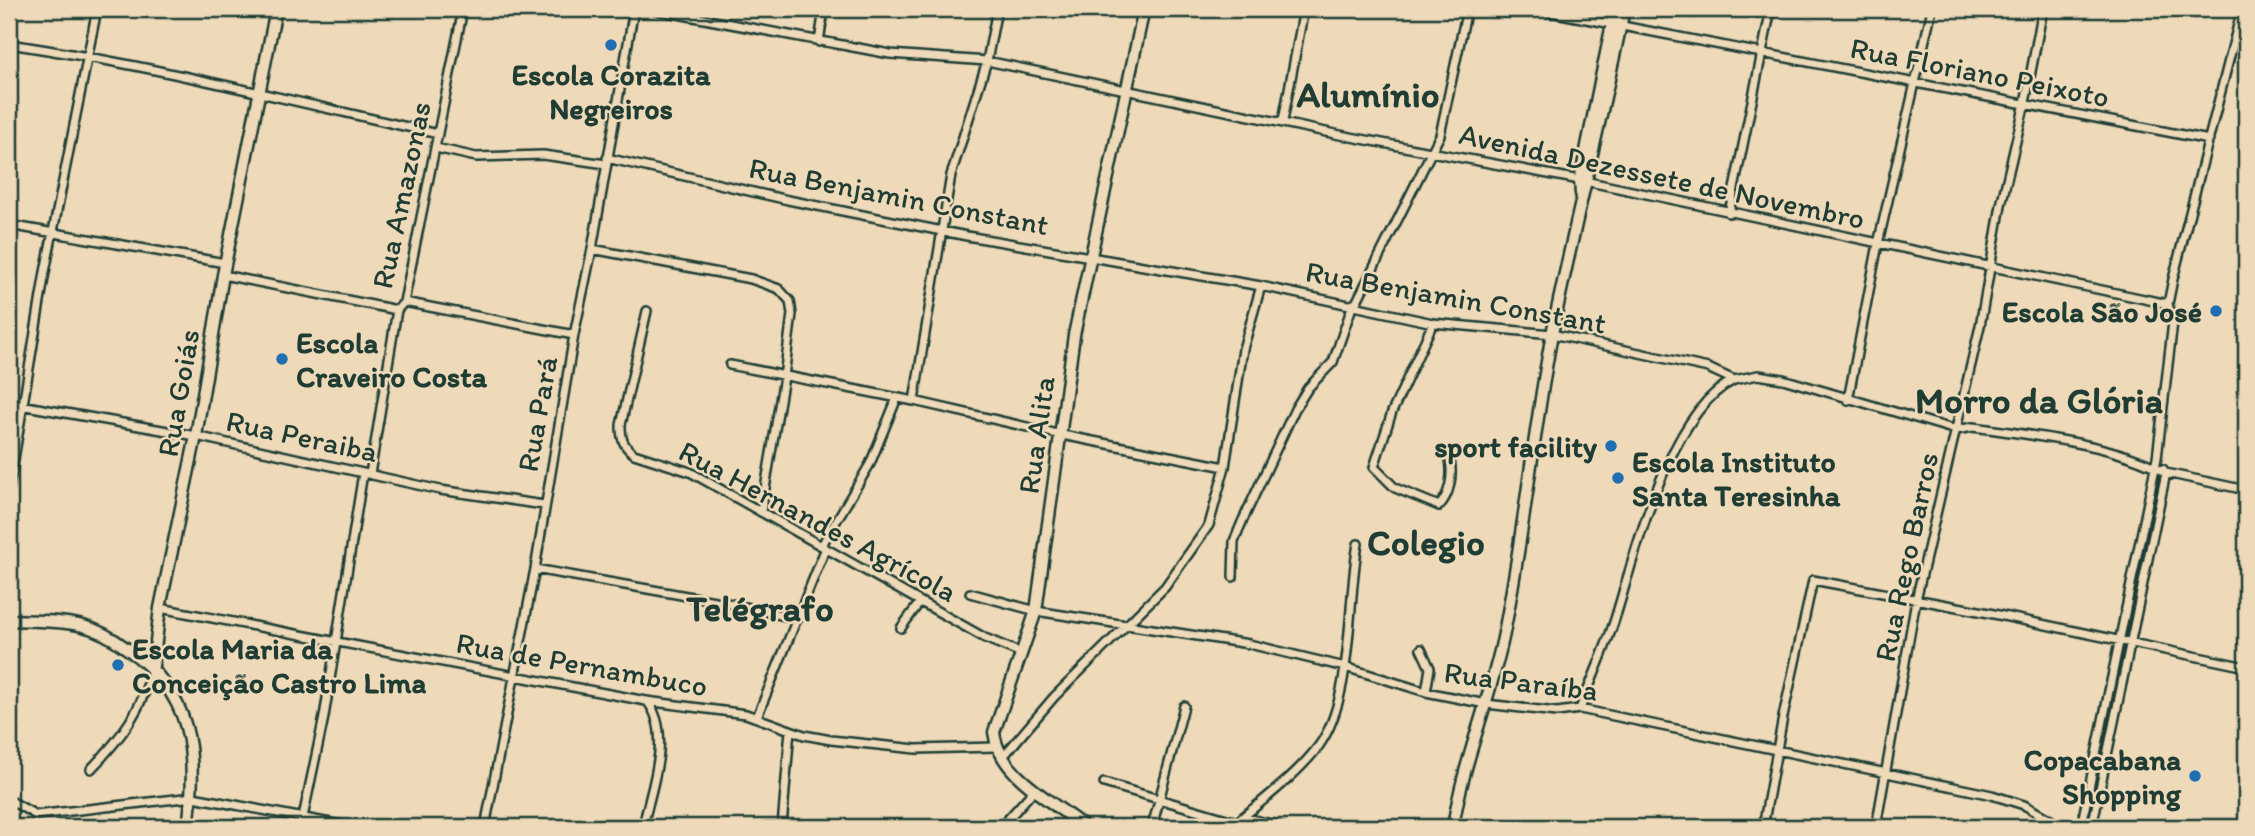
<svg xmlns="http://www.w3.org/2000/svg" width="2255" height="836" font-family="Itim,sans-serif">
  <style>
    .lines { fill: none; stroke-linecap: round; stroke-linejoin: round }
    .street-casing { stroke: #1f3d34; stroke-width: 12 }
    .secondary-casing { stroke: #1f3d34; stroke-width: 15 }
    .street { stroke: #eed9b8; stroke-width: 7 }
    .secondary { stroke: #eed9b8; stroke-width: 10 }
    .poi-dot { fill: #1f6fb2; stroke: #eed9b8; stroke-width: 2.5 }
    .labels { text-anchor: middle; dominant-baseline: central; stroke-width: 5; stroke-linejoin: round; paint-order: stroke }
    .street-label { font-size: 30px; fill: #1f3d34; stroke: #eed9b8 }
    .poi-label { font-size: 30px; font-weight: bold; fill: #1f3d34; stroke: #eed9b8; text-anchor: end }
    .district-label { font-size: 37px; font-weight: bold; fill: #1f3d34; stroke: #eed9b8 }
  </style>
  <rect width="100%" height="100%" fill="#eed9b8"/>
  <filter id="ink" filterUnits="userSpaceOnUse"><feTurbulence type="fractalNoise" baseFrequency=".0143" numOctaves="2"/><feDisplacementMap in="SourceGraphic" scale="14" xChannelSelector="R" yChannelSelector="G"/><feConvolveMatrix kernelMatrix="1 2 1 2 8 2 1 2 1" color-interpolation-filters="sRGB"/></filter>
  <g filter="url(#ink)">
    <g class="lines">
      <!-- street casing -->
      <g class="street-casing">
        <path id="street" d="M651 9 890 54 987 61 1340 135 1580 180 2168 304
          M1535 9 2209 140
          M1689 13 1692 9
          M819 42 824 9
          M9 44C153 65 296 102 438 134
          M1283 121 1304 9
          M436 148 476 157 543 155 606 164
          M607 158 788 200 967 236 1261 286 1433 323 1552 334 1708 368 1734 380 1758 375 1783 379 1956 430 1973 427C2030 435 2117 444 2166 473L2246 490
          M1729 213 1771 9
          M9 225 225 263
          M592 249 751 279 779 289 790 301 792 314 784 377 761 512
          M223 275 397 310
          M404 302 574 335
          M1355 305 1440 135 1467 9
          M647 311 621 425C621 439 623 446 634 454L690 472 985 638 1021 653
          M1433 323 1392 412 1374 467 1395 488 1439 506C1450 495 1453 475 1450 460
          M730 365 914 401 1062 435 1225 467
          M1848 400 1878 244 1932 9
          M914 401 951 175 987 61 997 9
          M9 403 196 436 440 490 544 505
          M370 474 397 310 404 302 463 9
          M9 489 45 272 97 9
          M822 545 870 464 897 398
          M535 569 732 604 798 619
          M1233 577 1234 541 1242 522 1295 409 1308 388 1333 362 1353 304
          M970 593 1036 611 1249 644 1345 667 1426 692 1486 704 1557 712 1580 709 1992 795 2024 805 2063 827
          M160 608 646 701 746 714 804 735 831 740 916 749 996 747
          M901 628 920 602
          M1421 649 1430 668 1426 692
          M1580 709C1592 679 1605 650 1615 619 1635 555 1669 411 1734 380
          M757 717 825 550
          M1002 758 1054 697 1165 587 1209 525 1225 467 1243 349 1261 286
          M91 769C122 737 142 710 153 667
          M1104 783 1237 822
          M9 800 36 815 193 797 352 827
          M1243 817 1282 827
          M301 827 324 717 363 473
          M485 827 535 569 574 335 592 249 634 9
          M643 827C650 790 674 734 647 701
          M782 827 790 730
          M1001 827 1035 789
          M1152 827 1184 706
          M1231 827C1259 803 1295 777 1318 747 1354 699 1347 602 1358 544
          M1763 827 1783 717 1813 580 1984 612 2246 667
          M1876 827 1916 600 1980 326 2001 205 2025 103 2043 9
          M2081 827 2157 458 2173 322 2168 304 2173 279 2242 9
          M2092 827 2166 473 2163 469"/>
      </g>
      <!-- secondary casing -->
      <g class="secondary-casing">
        <path id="secondary" d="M1581 194 1580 180 1615 9
          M9 620C33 621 60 620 83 626 99 630 114 639 126 648 193 693 198 753 188 827
          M153 666 160 608 196 436 223 275 276 9
          M1084 827C1052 800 999 776 994 732L1036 611 1074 335 1144 9
          M1453 827C1463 761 1491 698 1504 633 1524 534 1533 433 1552 334 1574 225 1602 118 1624 9"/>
      </g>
      <!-- street -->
      <use href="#street" class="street"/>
      <!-- secondary -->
      <use href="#secondary" class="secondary"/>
    </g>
  </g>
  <!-- markers -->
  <g class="poi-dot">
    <circle cx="611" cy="45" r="7"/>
    <circle cx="2216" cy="311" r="7"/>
    <circle cx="282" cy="359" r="7"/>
    <circle cx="1611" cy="446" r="7"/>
    <circle cx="1618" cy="478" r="7"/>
    <circle cx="118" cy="665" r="7"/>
    <circle cx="2195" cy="776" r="7"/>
  </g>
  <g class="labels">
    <!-- street labels -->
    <g class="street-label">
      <text transform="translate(1980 72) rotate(11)">Rua Floriano Peixoto</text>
      <text transform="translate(1662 176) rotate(12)">Avenida Dezessete de Novembro</text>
      <text transform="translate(401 195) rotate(-78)">Rua Amazonas</text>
      <text transform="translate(899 196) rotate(11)">Rua Benjamin Constant</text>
      <text transform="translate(1456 297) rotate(10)">Rua Benjamin Constant</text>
      <text transform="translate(178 393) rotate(-80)">Rua Goiás</text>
      <text transform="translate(537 414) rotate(-80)">Rua Pará</text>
      <text transform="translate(1036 435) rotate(-82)">Rua Alita</text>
      <text transform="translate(302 436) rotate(12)">Rua Peraiba</text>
      <text transform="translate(818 521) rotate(28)">Rua Hernandes Agrícola</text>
      <text transform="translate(1906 557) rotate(-78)">Rua Rego Barros</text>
      <text transform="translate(582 664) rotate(10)">Rua de Pernambuco</text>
      <text transform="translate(1521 681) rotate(7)">Rua Paraíba</text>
    </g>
    <!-- poi labels -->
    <g class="poi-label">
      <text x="611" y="74" text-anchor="middle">Escola Corazita<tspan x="611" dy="34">Negreiros</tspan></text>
      <text x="2202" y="311">Escola São José</text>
      <text x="296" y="342" text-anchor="start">Escola<tspan x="296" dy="34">Craveiro Costa</tspan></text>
      <text x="1597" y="446">sport facility</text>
      <text x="1632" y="461" text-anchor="start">Escola Instituto<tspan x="1632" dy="34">Santa Teresinha</tspan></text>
      <text x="132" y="648" text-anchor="start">Escola Maria da<tspan x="132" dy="34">Conceição Castro Lima</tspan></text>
      <text x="2181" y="759">Copacabana<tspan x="2181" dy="34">Shopping</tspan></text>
    </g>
    <!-- district labels -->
    <g class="district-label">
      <text x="1368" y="94">Alumínio</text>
      <text x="2039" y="400">Morro da Glória</text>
      <text x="1426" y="542">Colegio</text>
      <text x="760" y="608">Telégrafo</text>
    </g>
  </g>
  <!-- margin -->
  <rect width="2255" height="836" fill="none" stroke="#eed9b8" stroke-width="35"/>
  <rect x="18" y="18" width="2220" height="801" fill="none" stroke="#1f3d34" stroke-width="2.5" filter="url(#ink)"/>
</svg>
